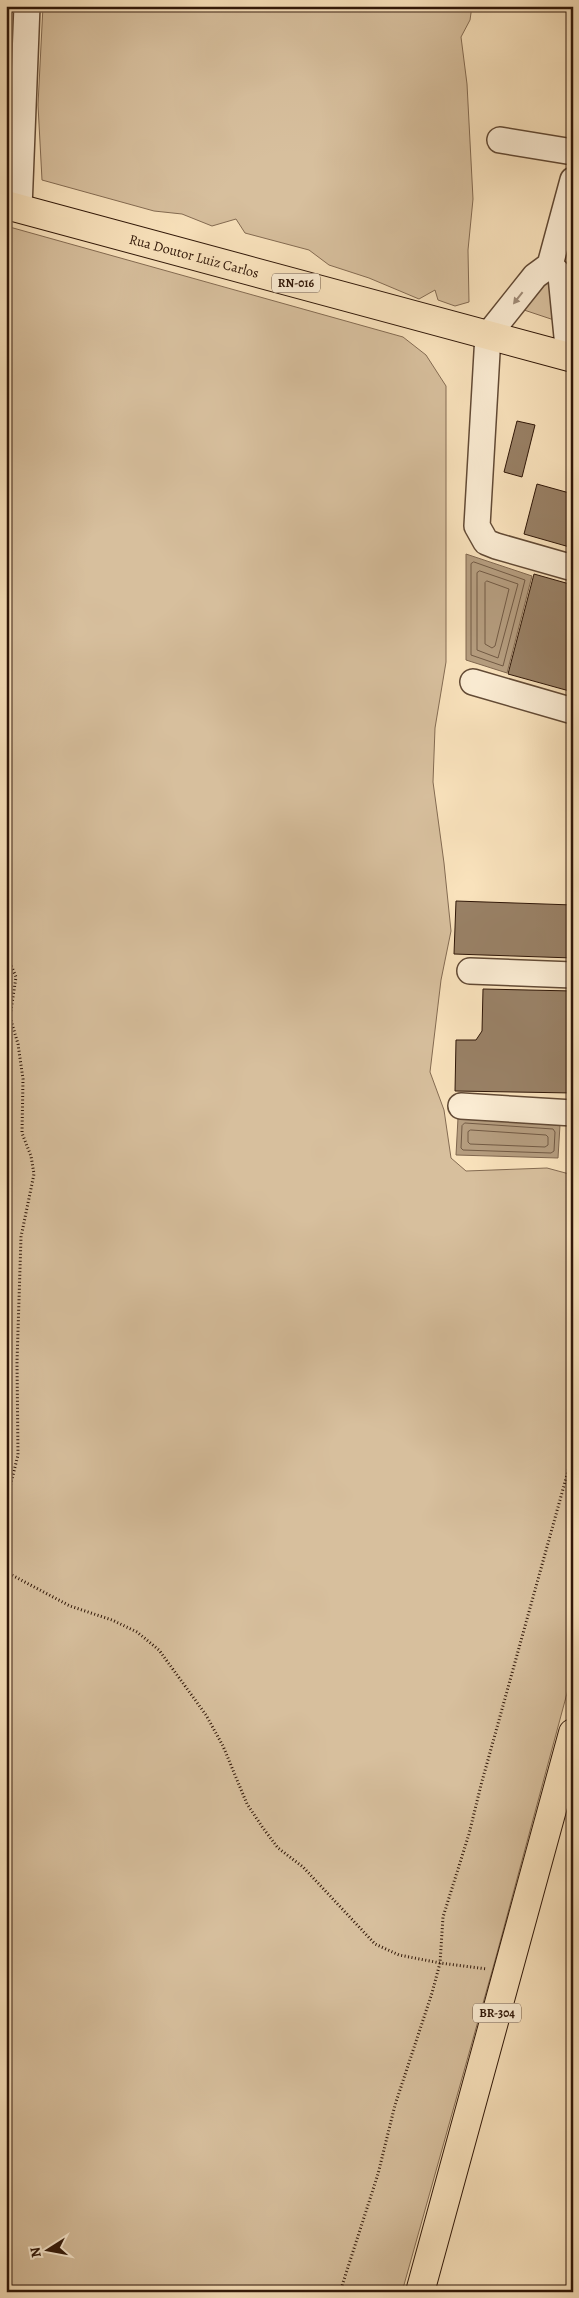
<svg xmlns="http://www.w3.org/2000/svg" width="579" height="2298" font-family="Alegreya,serif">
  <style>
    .green { fill: #d7bf9d; stroke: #846b52 }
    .water { fill: #b59d7f; stroke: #80674f }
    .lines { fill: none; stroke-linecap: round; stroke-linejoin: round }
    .shore { stroke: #725a44; stroke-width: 1 }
    .building { fill: #998166; stroke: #301708 }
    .minor-casing { stroke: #624a35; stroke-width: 28 }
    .major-casing { stroke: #301708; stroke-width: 30 }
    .highway-casing { stroke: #301708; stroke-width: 30 }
    .path { stroke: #301708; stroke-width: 3; stroke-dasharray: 1 2.5; stroke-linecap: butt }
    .minor { stroke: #fbecd3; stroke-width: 25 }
    .major { stroke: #f9e2bc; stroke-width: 28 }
    .highway { stroke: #f9e2bc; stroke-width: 28 }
    .oneway { fill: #a08c78 }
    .labels { text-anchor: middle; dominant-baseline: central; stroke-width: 4; stroke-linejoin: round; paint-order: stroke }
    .shield { fill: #fbecd3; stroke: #6d5745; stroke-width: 1 }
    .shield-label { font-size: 12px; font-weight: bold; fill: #301708 }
    .street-label { font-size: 14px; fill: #301708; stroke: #fbecd3 }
  </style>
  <rect width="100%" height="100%" fill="#f9e2bc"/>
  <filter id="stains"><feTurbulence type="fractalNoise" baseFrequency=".004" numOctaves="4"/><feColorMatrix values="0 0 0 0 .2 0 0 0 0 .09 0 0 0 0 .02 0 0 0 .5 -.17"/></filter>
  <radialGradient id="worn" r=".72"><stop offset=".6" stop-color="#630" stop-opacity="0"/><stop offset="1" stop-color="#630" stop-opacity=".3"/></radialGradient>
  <!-- green -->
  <path class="green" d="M43 6H472L470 20 461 37 467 84 473 199 468 250 469 302 455 306 438 300 435 290 419 299 369 278 329 265 309 250 245 233 236 219 212 226 182 214 154 211 42 180 38 105Z
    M6 226 403 337 426 355 446 386V662L435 728 433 782 444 863 451 931 441 980 430 1072 444 1110 451 1158 466 1171 547 1168 573 1175V1671L496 1957 402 2292H6Z
    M548 278 557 321 518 308Z"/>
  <!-- water -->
  <path class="water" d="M466 554 532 576 507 673 466 660Z
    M458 1118 560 1125 558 1158 456 1155Z"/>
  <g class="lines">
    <!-- shore -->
    <path class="shore" d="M474 562 525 580 503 666 471 655V564Z
      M480 571 518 584 498 658 477 650V573Z
      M487 581 509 589 495 646 492 648 485 644V583Z
      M465 1123 553 1129 555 1132 554 1151 551 1153 463 1150 461 1148 462 1126Z
      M471 1130 546 1135 548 1137V1145L545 1147 470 1144 468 1142V1132Z"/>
  </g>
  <!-- building -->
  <path class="building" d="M517 421 535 425 522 477 504 472Z
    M537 484 573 494V548L524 534Z
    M534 574 573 585V692L508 674Z
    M456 901 573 905V958L454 954Z
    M483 989 573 991V1093L455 1091 456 1040H476L482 1031Z"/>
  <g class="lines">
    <!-- minor casing -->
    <g class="minor-casing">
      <path id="minor" d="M500 140 573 152
        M573 180 550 265 535 276 488 335 477 526 486 542 496 546 573 568
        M19 208 27 6
        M550 265 561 276 569 357
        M473 682 573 711
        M470 971 573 975
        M461 1106 573 1113"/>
    </g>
    <!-- major casing -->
    <g class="major-casing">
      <g id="major">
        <path id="s1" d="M6 205 573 358"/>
      </g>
    </g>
    <!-- highway casing -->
    <g class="highway-casing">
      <path id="highway" d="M420 2292 573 1733"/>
    </g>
    <!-- path -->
    <path class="path" d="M6 953 16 977 10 1017 18 1044 23 1079 22 1133 31 1156 34 1174 21 1237 17 1362 18 1455 6 1503
      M6 1572 70 1606 112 1620 137 1632 159 1650 206 1715 223 1746 247 1804 263 1828 278 1848 303 1867 375 1944 399 1955 440 1963 487 1969
      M340 2292 378 2174 395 2105 432 1993 440 1963 443 1917 469 1834 481 1785 573 1453"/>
    <!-- minor -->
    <use href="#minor" class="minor"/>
    <!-- major -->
    <use href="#major" class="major"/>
    <!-- highway -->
    <use href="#highway" class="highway"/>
  </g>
  <!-- one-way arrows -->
  <defs><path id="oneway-solid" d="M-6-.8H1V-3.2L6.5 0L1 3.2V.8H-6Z" transform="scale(1.25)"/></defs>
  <use class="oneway" href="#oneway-solid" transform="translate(518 298) rotate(128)"/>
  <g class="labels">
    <!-- shield labels -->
    <g class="shield">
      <rect x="272" y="273.5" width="48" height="19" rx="4"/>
      <rect x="473" y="2003.5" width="48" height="19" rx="4"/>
    </g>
    <g class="shield-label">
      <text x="296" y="283">RN-016</text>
      <text x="497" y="2013">BR-304</text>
    </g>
    <!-- street labels -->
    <g class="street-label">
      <text stroke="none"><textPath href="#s1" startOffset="195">Rua Doutor Luiz Carlos</textPath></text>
    </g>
  </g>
  <!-- margin -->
  <rect width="579" height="2298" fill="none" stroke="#f9e2bc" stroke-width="25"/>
  <rect x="8" y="8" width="564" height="2283" fill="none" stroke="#301708" stroke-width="2.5"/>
  <rect x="12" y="12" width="554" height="2273" fill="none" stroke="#301708"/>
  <!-- north arrow -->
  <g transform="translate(48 2250) rotate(259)" stroke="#fbecd3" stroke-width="4" paint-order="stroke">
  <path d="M0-4L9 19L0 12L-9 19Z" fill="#301708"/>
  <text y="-8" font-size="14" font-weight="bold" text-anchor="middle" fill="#301708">N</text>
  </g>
  <rect width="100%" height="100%" filter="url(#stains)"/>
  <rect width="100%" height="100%" fill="url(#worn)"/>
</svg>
